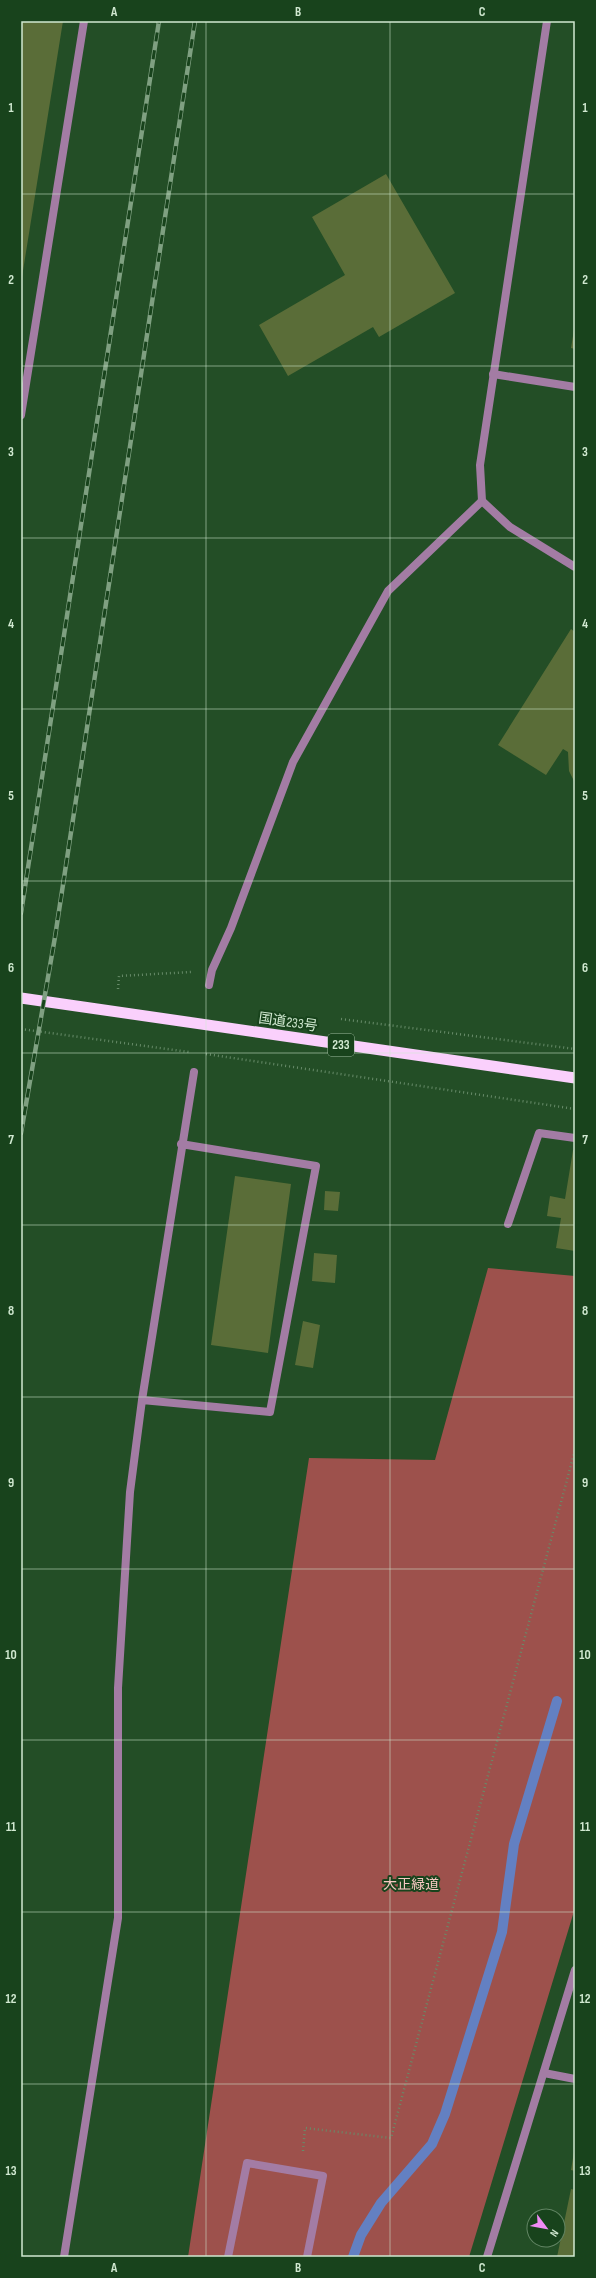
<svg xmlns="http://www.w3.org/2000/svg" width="596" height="2278" font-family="'Sofia Sans Condensed','Noto Sans JP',sans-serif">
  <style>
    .green { fill: #9d514c }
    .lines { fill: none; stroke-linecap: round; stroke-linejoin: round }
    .stream { stroke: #6380c2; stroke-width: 10 }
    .building { fill: #5a6d38 }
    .path { stroke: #678b69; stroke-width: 2.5; stroke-dasharray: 1 3; stroke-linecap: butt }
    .service { stroke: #a37ca4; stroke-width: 8 }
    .minor { stroke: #a37ca4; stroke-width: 8 }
    .trunk { stroke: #fad0fc; stroke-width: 11 }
    .rail-casing { stroke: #7fa081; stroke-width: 4.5 }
    .rail { stroke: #18431c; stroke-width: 3; stroke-dasharray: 9; stroke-linecap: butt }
    .grid { fill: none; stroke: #d1e9d1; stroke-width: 1; stroke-opacity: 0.55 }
    .labels { text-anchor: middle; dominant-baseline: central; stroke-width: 4; stroke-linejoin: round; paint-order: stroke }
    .shield { fill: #18431c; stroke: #9ab79b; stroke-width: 1 }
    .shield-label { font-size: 13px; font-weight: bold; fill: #d1e9d1 }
    .street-label { font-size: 14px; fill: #d1e9d1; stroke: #18431c }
    .park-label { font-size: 14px; fill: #f6c7c2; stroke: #18431c }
    .neatline { fill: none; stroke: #d1e9d1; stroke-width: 1.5 }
    .grid-label { font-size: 13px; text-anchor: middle; font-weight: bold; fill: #d1e9d1 }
  </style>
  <rect width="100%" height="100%" fill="#234e26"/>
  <!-- green -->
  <path class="green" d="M488 1268 575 1276V1908L469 2257H188L309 1458 435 1460Z"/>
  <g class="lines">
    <!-- stream -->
    <path class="stream" d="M353 2257 361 2235 381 2203 432 2144 445 2114 502 1932 514 1844 557 1701"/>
  </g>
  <!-- building -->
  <path class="building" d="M21 21H63L22 277H21Z
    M386 174 455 293 379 337 373 327 288 376 259 325 345 275 312 217Z
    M574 330H575V349L571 348Z
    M571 629 575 632V783L569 771 568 752 563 749 546 775 498 745Z
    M573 1150H575V1251L556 1248 561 1218 547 1216 550 1196 565 1199Z
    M235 1176 291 1184 268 1353 211 1345Z
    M325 1191 340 1192 338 1211 324 1210Z
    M314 1253 337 1255 335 1283 312 1281Z
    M303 1321 320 1325 313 1368 295 1365Z
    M574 2152H575V2171L571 2170Z
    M571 2189 575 2190V2257H557Z"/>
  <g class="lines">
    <!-- path -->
    <path class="path" d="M118 989 119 976 191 972
      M341 1019 575 1049
      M21 1029 189 1052
      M206 1054 575 1109
      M303 2151 305 2128 391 2138 575 1450"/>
    <!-- service -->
    <path class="service" d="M493 374 575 387
      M21 415 84 21
      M209 985 212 970 231 928 293 762 388 591 482 501
      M508 1224 539 1133 575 1138
      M142 1400 270 1412 316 1166 181 1144
      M544 2073 575 2079
      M64 2257 118 1918V1688L130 1492 142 1400 194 1072
      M228 2257 247 2163 323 2176 307 2257"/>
    <!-- minor -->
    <path class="minor" d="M547 21 480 465 482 501 510 527 575 567
      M487 2257 575 1970"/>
    <!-- trunk -->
    <path class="trunk" d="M21 998 575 1078"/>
    <!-- rail casing -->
    <g class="rail-casing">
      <path id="rail" d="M21 913 159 21
        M21 1133 55 937 195 21"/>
    </g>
    <!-- rail -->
    <use href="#rail" class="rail"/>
  </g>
  <!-- grid -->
  <path class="grid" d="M206 21V2257M390 21V2257M21 194H575M21 366H575M21 538H575M21 709H575M21 881H575M21 1053H575M21 1225H575M21 1397H575M21 1569H575M21 1740H575M21 1912H575M21 2084H575"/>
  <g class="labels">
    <!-- shield labels -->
    <rect class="shield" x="328" y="1034" width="26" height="22" rx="3"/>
    <g class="shield-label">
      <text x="341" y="1045">233</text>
    </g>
    <!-- street labels -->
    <g class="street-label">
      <text transform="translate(288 1022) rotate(8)">国道233号</text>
    </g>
    <!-- park labels -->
    <g class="park-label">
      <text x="411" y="1884">大正緑道</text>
    </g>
  </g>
  <!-- border -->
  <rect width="596" height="2278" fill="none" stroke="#18431c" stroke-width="44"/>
  <!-- north arrow -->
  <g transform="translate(546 2228) rotate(122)"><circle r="19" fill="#18431c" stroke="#628564"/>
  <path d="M0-3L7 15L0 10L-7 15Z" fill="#f08bf6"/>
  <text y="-6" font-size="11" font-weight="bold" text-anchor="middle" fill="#d1e9d1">N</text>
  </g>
  <rect x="22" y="22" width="552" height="2234" class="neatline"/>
  <g class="grid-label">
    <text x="114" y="16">A</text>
    <text x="298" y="16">B</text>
    <text x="482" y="16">C</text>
    <text x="11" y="112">1</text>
    <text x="585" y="112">1</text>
    <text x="11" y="284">2</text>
    <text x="585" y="284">2</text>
    <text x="11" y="456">3</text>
    <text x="585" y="456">3</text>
    <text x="11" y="628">4</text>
    <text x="585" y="628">4</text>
    <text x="11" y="800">5</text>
    <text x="585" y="800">5</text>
    <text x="11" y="972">6</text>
    <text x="585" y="972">6</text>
    <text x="11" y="1144">7</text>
    <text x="585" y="1144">7</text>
    <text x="11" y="1315">8</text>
    <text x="585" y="1315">8</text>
    <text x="11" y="1487">9</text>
    <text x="585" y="1487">9</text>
    <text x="11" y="1659">10</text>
    <text x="585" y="1659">10</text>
    <text x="11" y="1831">11</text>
    <text x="585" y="1831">11</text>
    <text x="11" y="2003">12</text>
    <text x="585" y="2003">12</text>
    <text x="11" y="2175">13</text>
    <text x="585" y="2175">13</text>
    <text x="114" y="2272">A</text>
    <text x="298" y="2272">B</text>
    <text x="482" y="2272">C</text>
  </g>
</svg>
